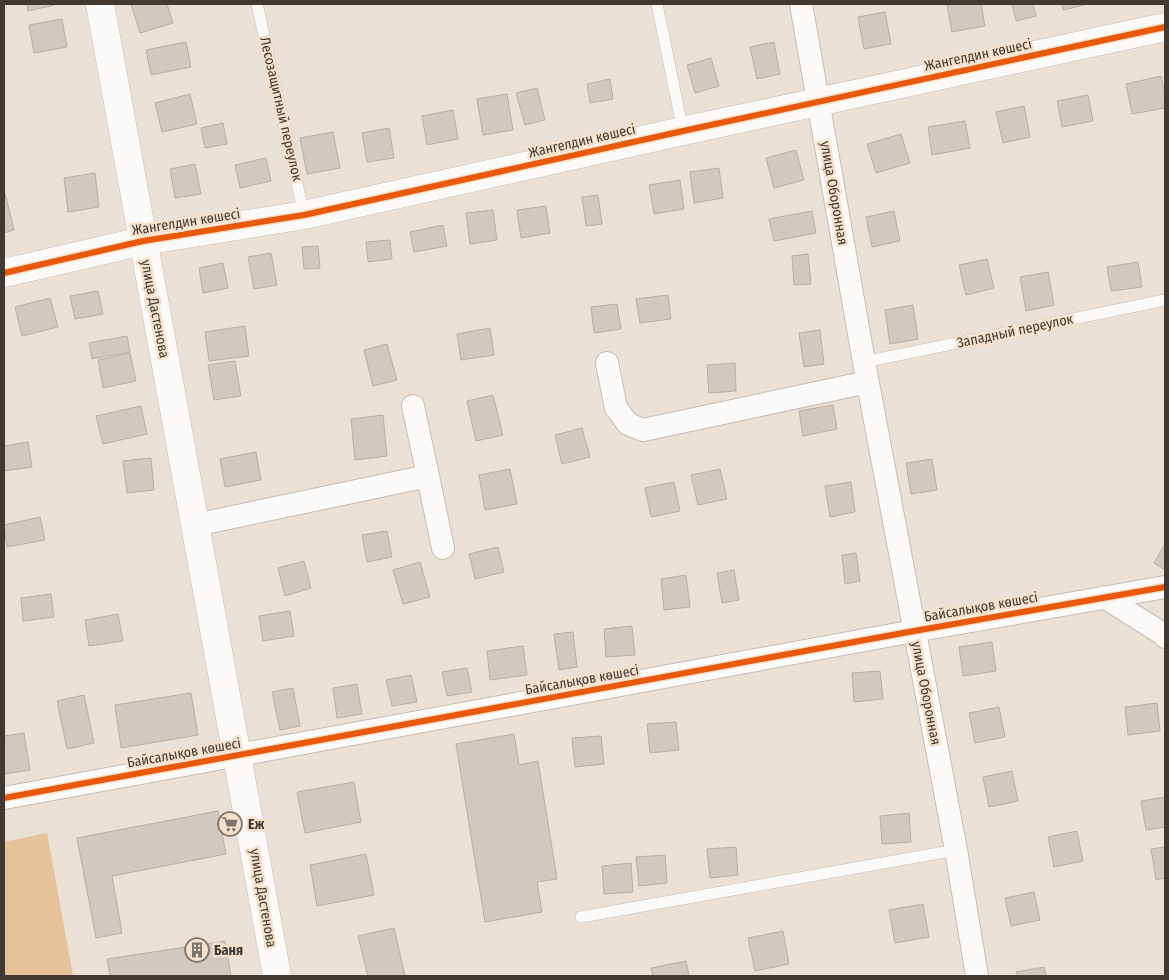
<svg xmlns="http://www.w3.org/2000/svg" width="1169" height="980" font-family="'Fira Sans Condensed',sans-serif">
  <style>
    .green { fill: #e6c299 }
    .building { fill: #d1c8bf; stroke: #b7aea6 }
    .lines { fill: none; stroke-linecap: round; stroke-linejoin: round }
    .service-casing { stroke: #c4bcb3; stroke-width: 12 }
    .minor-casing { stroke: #c4bcb3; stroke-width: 24 }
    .tertiary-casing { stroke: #c4bcb3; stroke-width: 29 }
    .service { stroke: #fcfaf9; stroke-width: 11 }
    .minor { stroke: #fcfaf9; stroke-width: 22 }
    .tertiary { stroke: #fcfaf9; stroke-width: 28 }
    .cycleway-casing { stroke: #f5e1cb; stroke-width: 9 }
    .cycleway { stroke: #e8590c; stroke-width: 6 }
    .labels { text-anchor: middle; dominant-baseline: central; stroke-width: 5; stroke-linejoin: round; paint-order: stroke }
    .street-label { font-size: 14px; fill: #423a32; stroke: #f5e1cb }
    .poi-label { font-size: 14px; font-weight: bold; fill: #423a32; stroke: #f5e1cb; text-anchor: start }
  </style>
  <rect width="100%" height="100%" fill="#ebe0d5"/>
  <!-- green -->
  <path class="green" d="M47 833 73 976H4V842Z"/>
  <!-- building -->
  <path class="building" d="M27 4H55V5L28 11Z
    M131 4H167L173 23 140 33Z
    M954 4H981L985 26 952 32 947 5Z
    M1012 4H1033L1036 16 1016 21Z
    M1062 4H1088L1063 10Z
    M885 12 891 44 864 49 858 17Z
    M62 19 67 47 34 53 29 25Z
    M186 42 191 67 151 75 146 50Z
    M774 42 780 74 757 79 750 47Z
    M711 58 719 86 695 93 687 65Z
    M1161 76 1165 94V108L1132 114 1126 84Z
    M610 79 613 99 590 103 587 84Z
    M537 88 545 120 525 125 516 93Z
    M190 94 197 124 162 132 155 103Z
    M507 94 513 130 483 135 477 99Z
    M1088 95 1093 121 1062 127 1057 101Z
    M1024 106 1030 137 1003 143 996 112Z
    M453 110 458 139 427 145 422 116Z
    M965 121 970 148 932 155 928 127Z
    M223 123 227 144 205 148 201 128Z
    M389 128 394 158 367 162 362 133Z
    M333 132 340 168 307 174 300 138Z
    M901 134 910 163 876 173 867 144Z
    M796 150 804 180 774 188 766 158Z
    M266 158 271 181 240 188 235 165Z
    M195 164 201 194 175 198 170 169Z
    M719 168 723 198 694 203 690 172Z
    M95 173 99 207 68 212 64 178Z
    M680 180 684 209 654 214 649 185Z
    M4 193H5L14 230 4 233Z
    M598 195 602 224 586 226 582 197Z
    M546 206 550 233 521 238 517 210Z
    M493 210 497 240 470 244 466 213Z
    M812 211 816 233 774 241 769 219Z
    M894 211 900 241 872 247 866 217Z
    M443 225 447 246 414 252 410 232Z
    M390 240 392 259 368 262 366 242Z
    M318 246 320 268 304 269 302 247Z
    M271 253 277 285 254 289 248 257Z
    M808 254 811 284 794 285 792 256Z
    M987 259 994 288 966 295 959 265Z
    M1138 262 1142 287 1111 291 1107 267Z
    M223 263 228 288 203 293 199 268Z
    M1048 272 1054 305 1026 311 1020 277Z
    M98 291 103 314 75 319 70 296Z
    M668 295 671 319 640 323 636 299Z
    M50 298 58 327 22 336 15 307Z
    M617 304 621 329 594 333 591 307Z
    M913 305 918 339 890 344 885 310Z
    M245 326 249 356 209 361 205 332Z
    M490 328 494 355 461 360 457 334Z
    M820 330 824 364 804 367 799 333Z
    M127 336 130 352 92 359 89 343Z
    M387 344 397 380 373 386 364 350Z
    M130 353 136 381 103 388 98 360Z
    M235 361 241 396 214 400 208 365Z
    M735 363 736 391 709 393 707 365Z
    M493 395 503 435 476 441 467 401Z
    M833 405 837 429 803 436 799 411Z
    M141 406 147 434 103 444 96 416Z
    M383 415 387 456 355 460 351 419Z
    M582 428 590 457 562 464 555 435Z
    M28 442 32 467 4 471V446Z
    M256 452 261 480 225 487 220 459Z
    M151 458 154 490 127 493 123 461Z
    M932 459 937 490 911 494 906 463Z
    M510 469 517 504 485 510 479 475Z
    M720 469 727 499 698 505 691 475Z
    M674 482 680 511 651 517 645 488Z
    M851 482 855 512 830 517 825 486Z
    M40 517 45 540 7 547 4 525Z
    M387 531 392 557 367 562 362 535Z
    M1165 544V570L1154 563Z
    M498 547 504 572 475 579 469 554Z
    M856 553 860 581 845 584 842 555Z
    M304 561 311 588 285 596 278 568Z
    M420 562 430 597 403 604 393 570Z
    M734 570 739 600 722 603 717 573Z
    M686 575 690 607 664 610 661 579Z
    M51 594 54 617 23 621 21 598Z
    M290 611 294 636 263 641 259 616Z
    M118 614 123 641 89 646 85 620Z
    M632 626 635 655 606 657 604 629Z
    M573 632 577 667 559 670 554 634Z
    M992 642 996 671 963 676 959 647Z
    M523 646 527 675 490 680 487 651Z
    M467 668 472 692 447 696 442 672Z
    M880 671 883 699 854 702 852 673Z
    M411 675 417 702 392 706 386 680Z
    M357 684 362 714 337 718 333 688Z
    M293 688 300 726 280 730 272 692Z
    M191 693 198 735 121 748 115 705Z
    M84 695 94 743 67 749 57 701Z
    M1157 703 1160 731 1128 735 1125 707Z
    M999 707 1005 737 975 743 969 713Z
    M676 722 679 750 650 753 647 724Z
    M24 733 30 770 4 774V736Z
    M514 734 519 765 538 761 557 879 537 882 542 912 485 922 456 744Z
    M601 736 604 764 575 767 572 738Z
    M1012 771 1018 801 989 807 983 777Z
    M354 782 361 822 305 833 297 792Z
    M1165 797V827L1146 830 1141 801Z
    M218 811 226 854 112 876 122 933 96 938 77 838Z
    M909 813 911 842 882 844 880 816Z
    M1077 831 1083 861 1054 867 1048 837Z
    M736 847 738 875 710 878 707 849Z
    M1165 847V878L1156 880 1151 849Z
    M366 854 374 895 317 906 310 865Z
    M665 855 667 883 639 886 636 857Z
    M631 863 633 892 604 894 602 866Z
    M1034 892 1040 920 1011 926 1005 898Z
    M923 904 929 937 895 943 889 910Z
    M394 928 405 976H368L358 936Z
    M783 931 789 964 755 971 748 938Z
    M225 941 231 976H110L107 959Z
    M686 961 689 976H653L651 968Z
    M1044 967 1046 976H1017L1016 972Z"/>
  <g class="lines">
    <!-- service casing -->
    <g class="service-casing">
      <path id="service" d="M257 4 304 215
        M657 4 683 131
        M864 362 1165 300
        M581 917 956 850"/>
    </g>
    <!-- minor casing -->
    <g class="minor-casing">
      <path id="minor" d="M801 4 864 362 956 850 977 976
        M607 363 616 408 628 424 643 430 868 382
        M428 476 443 548
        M195 525 428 476 413 406
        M1104 597 1163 634 1165 637
        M4 798 914 631 1165 587"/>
    </g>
    <!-- tertiary casing -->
    <g class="tertiary-casing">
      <path id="tertiary" d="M100 4C158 328 220 652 277 976
        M4 273 143 241 304 215 683 131 1165 27"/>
    </g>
    <!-- service -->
    <use href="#service" class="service"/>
    <!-- minor -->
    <use href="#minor" class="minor"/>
    <!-- tertiary -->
    <use href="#tertiary" class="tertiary"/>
    <!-- cycleway casing -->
    <g class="cycleway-casing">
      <path id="cycleway" d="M4 273 143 241 304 215 683 131 1165 27
        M4 798 914 631 1165 587"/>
    </g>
    <!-- cycleway -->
    <use href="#cycleway" class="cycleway"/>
  </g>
  <!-- icons -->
  <defs>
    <g id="supermarket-ring" transform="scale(1.25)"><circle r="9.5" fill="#f5e1cb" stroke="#7d746b" stroke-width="1.5"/><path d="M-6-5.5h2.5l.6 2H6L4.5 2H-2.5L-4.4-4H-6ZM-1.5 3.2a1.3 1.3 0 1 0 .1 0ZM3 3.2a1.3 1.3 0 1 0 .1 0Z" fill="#7d746b"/></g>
    <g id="building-ring" transform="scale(1.25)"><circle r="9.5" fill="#f5e1cb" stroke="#7d746b" stroke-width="1.5"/><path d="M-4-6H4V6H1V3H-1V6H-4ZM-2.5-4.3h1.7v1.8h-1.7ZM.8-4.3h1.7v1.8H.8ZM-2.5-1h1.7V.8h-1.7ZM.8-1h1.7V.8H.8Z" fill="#7d746b"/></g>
  </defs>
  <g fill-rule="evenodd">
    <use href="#supermarket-ring" x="230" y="824"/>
    <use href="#building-ring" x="197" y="950"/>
  </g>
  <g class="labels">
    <!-- street labels -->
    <g class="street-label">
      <text transform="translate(978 55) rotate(-12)">Жангелдин көшесі</text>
      <text transform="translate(281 109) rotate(77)">Лесозащитный переулок</text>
      <text transform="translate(582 141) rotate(-13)">Жангелдин көшесі</text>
      <text transform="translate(834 193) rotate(80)">улица Оборонная</text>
      <text transform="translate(186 222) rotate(-9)">Жангелдин көшесі</text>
      <text transform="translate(155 309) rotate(79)">улица Дастенова</text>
      <text transform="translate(1015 331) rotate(-12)">Западный переулок</text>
      <text transform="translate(981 607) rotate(-10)">Байсалықов көшесі</text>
      <text transform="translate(582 680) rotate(-10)">Байсалықов көшесі</text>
      <text transform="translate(926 693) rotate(79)">улица Оборонная</text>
      <text transform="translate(184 753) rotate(-10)">Байсалықов көшесі</text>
      <text transform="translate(263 898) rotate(80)">улица Дастенова</text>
    </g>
    <!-- poi labels -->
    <g class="poi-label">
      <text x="248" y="824">Еж</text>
      <text x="214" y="950">Баня</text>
    </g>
  </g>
  <!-- border -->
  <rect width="1169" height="980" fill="none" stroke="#423a32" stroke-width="10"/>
</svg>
